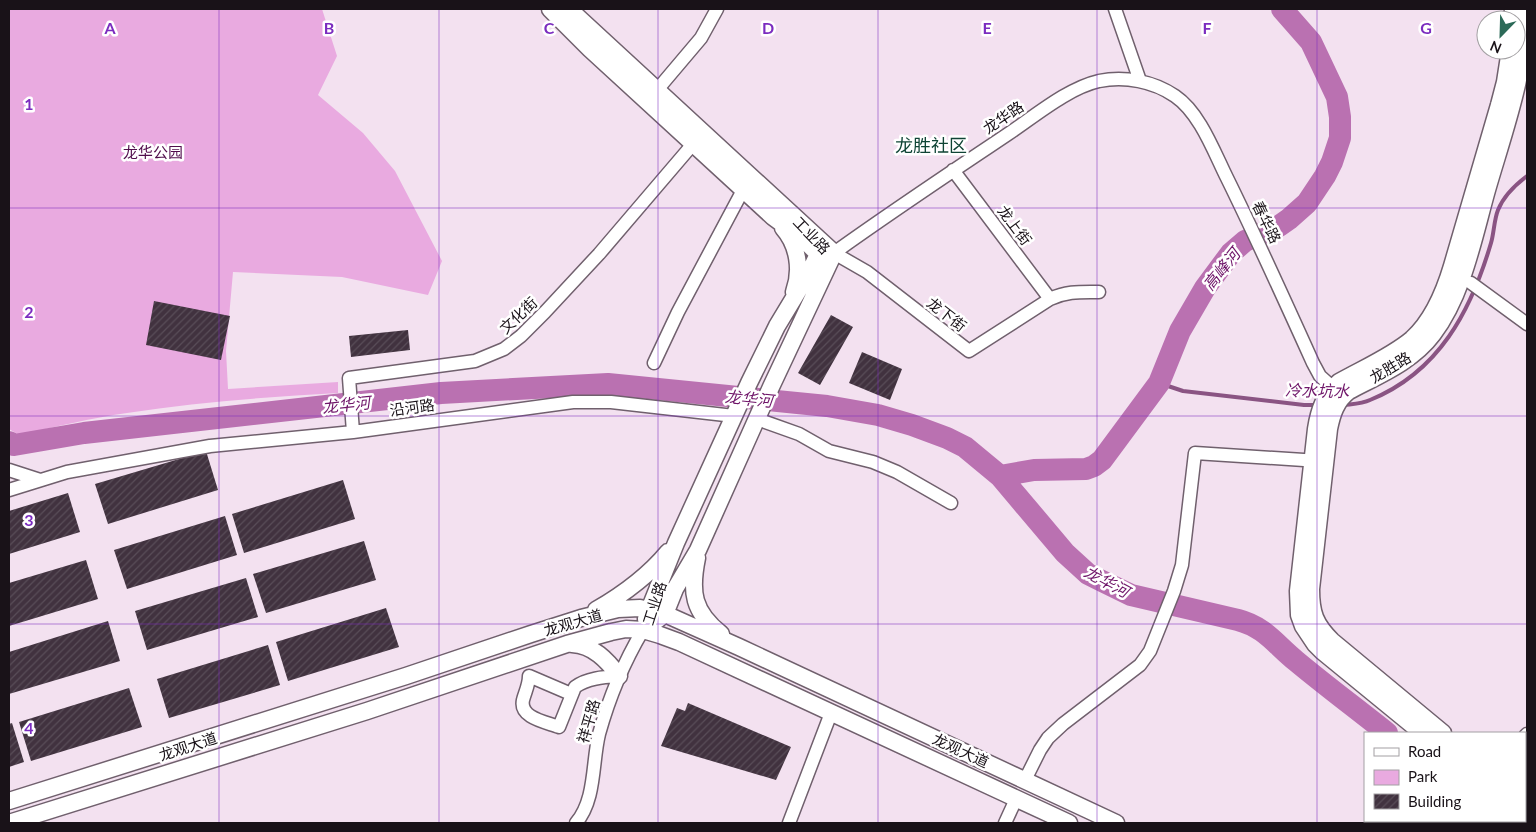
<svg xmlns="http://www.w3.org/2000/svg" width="1536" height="832" font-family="Lato,'Noto Sans SC',sans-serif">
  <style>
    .green { fill: #e9aae0 }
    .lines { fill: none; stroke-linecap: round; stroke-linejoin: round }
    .stream { stroke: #8a5483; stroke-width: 4 }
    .river { stroke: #ba71b1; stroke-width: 22 }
    .building { fill: url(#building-hatch) }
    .minor-casing { stroke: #70606d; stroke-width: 15 }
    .major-casing { stroke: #70606d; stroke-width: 19 }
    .minor { stroke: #fff; stroke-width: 12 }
    .major { stroke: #fff; stroke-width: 16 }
    .grid { fill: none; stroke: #7b2cbf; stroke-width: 1; stroke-opacity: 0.55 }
    .labels { text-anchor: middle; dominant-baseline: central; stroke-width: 5; stroke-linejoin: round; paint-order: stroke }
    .street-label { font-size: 15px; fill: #191218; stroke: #fff }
    .park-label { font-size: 15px; fill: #510d4c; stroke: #fff }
    .water-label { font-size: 16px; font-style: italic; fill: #6f1569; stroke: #fff }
    .quarter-label { font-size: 18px; fill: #0f4435; stroke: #fff }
    .grid-label { font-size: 16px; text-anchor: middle; font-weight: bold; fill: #7b2cbf; stroke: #fff; stroke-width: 5; stroke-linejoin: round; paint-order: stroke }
  </style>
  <defs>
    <pattern id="building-hatch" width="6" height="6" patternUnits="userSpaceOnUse" patternTransform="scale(1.25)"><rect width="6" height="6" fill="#41323f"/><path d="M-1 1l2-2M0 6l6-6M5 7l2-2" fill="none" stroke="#594d58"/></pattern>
  </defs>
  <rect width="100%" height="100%" fill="#f3e1f0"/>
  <!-- green -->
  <path class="green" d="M9 9H322L337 56 318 95 363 133 395 171 442 261 428 295 342 277 233 272 226 351 228 389 338 382V393C268 397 197 402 127 413 91 418 55 427 19 435L9 429Z"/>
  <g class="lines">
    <!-- stream -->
    <path class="stream" d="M1159 383 1183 391 1304 405H1317
      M1344 405C1352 404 1362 404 1370 400 1439 372 1471 311 1491 243 1494 233 1494 220 1498 210 1504 195 1515 185 1527 176"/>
    <!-- river -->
    <path class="river" d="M9 442 14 445 84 433 441 393 608 384 827 406 878 415 912 425 947 438 965 447 1000 476 1065 553 1088 574 1102 581 1131 595 1238 620C1265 627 1276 645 1296 661 1326 686 1357 709 1387 733
      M1000 476 1034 470 1086 469 1094 466 1102 460 1159 383 1180 331 1205 288 1231 253 1245 241 1279 226 1289 219 1307 203 1325 176 1332 162 1340 138V117L1337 97 1311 42 1282 9
      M1494 821 1496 823"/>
  </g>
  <!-- building -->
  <path class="building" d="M154 301 230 316 221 360 146 345Z
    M831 315 853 327 820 385 798 373Z
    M408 330 410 350 351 357 349 336Z
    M862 352 902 369 890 400 849 383Z
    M206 451 218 490 108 524 95 484Z
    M343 480 355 519 244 553 232 514Z
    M68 493 80 532 9 554V511Z
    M225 516 237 555 127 589 114 550Z
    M364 541 376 580 266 613 253 574Z
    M86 560 98 599 9 626V583Z
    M246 578 258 617 147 650 135 611Z
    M386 608 399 647 288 681 276 642Z
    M108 621 120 661 9 694V652Z
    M268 645 280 685 169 718 157 679Z
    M129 688 142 727 31 761 19 722Z
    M688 703 791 747 776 780 661 746 677 708 685 711Z
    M12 723 24 762 9 767V724Z"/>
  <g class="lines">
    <!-- minor casing -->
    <g class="minor-casing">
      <path id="minor" d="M1115 9 1140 81
        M657 90 701 38 717 9
        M953 170 1050 299
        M834 253 867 272 969 351 1050 299C1067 291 1080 292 1099 292
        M825 254 834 253C891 212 950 173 1008 134 1035 116 1068 88 1099 81 1125 76 1153 81 1175 96 1200 113 1214 152 1227 178 1257 239 1285 301 1313 363L1320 376 1339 393
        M1471 283 1527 324
        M654 363 678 312 743 190
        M757 419 799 434 829 451 873 462 897 472 951 503
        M353 432 349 378 475 361 504 349 521 336 545 312 599 254 693 144
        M9 470 40 480
        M9 490 67 472 210 446 353 432 573 402H611L734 416
        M571 694 529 676C529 685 525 692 523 700 519 718 546 722 559 727L575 687C587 678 604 677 619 676
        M1525 736 1527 734
        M1025 780 1040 750 1048 738 1063 724 1140 665 1150 651 1174 591 1182 565 1195 453 1319 461
        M576 823C596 800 592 762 599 734 609 698 624 662 643 630
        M789 823 831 713
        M1005 823 1016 799"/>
    </g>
    <!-- major casing -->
    <g class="major-casing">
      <path id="major" d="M550 9 590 49 773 217 803 239 818 254 809 273 777 326 749 383 676 543 649 610 646 619
        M569 9 834 253 771 387 698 550 675 589 665 614 657 620
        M1512 20 1513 9
        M783 228C798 245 802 270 794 292
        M697 558C690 592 693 612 721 634
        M596 610C622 595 649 575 668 552
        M572 644C593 645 607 660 619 676
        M1422 733 1323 652 1315 644 1303 626 1299 615 1298 591 1316 429C1319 410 1324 395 1339 382 1362 369 1392 356 1412 339 1433 320 1444 293 1452 266L1499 105 1505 82 1510 50
        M1443 733 1332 641C1315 624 1311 613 1311 589L1329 429C1332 414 1336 401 1349 391 1379 375 1412 362 1433 334 1463 295 1474 236 1487 190 1504 131 1527 70 1526 9
        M9 801 406 676 531 634 581 618 618 609 640 608 665 614 739 647 1116 823
        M1525 804 1527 806
        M1523 821 1525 823
        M9 823 367 711 567 644 611 632 626 629 643 630 660 635 679 642 1069 823"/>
    </g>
    <!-- minor -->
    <use href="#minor" class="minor"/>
    <!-- major -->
    <use href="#major" class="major"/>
  </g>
  <!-- grid -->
  <path class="grid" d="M219 9V823M439 9V823M658 9V823M878 9V823M1097 9V823M1317 9V823M9 208H1527M9 416H1527M9 624H1527"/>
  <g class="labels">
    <!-- street labels -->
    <g class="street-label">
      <text transform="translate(1003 117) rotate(-34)">龙华路</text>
      <text transform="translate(1267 222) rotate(64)">春华路</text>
      <text transform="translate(1015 225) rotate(53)">龙上街</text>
      <text transform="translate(812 235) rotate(46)">工业路</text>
      <text transform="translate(947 314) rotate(38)">龙下街</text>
      <text transform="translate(518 315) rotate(-43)">文化街</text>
      <text transform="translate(1390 367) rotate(-31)">龙胜路</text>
      <text transform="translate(412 407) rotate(-8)">沿河路</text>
      <text transform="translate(654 603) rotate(-72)">工业路</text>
      <text transform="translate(573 622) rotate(-16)">龙观大道</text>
      <text transform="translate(588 721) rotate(-74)">祥平路</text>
      <text transform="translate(188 746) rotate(-18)">龙观大道</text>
      <text transform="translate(961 750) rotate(25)">龙观大道</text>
    </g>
    <!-- park labels -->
    <g class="park-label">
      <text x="153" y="152">龙华公园</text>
    </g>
    <!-- water labels -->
    <g class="water-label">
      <text transform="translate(1221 269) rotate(-51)">高峰河</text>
      <text transform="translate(1317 390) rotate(1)">冷水坑水</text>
      <text transform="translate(749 398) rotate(6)">龙华河</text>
      <text transform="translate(346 404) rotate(-6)">龙华河</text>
      <text transform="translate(1107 581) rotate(28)">龙华河</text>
    </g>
    <!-- quarter labels -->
    <g class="quarter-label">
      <text x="931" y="145">龙胜社区</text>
    </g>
  </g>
  <g class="grid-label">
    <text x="110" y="34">A</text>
    <text x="329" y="34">B</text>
    <text x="549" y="34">C</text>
    <text x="768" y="34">D</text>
    <text x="987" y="34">E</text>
    <text x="1207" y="34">F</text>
    <text x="1426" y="34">G</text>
    <text x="29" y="110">1</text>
    <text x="29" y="318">2</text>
    <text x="29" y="526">3</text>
    <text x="29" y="734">4</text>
  </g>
  <!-- border -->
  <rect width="1536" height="832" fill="none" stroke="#191218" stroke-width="20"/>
  <!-- legend -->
  <rect x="1364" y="732" width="162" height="90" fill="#ffffff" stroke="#a3a0a3"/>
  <rect x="1374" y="748" width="25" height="8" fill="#ffffff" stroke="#a3a0a3"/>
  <text x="1408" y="757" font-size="15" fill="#191218">Road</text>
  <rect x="1374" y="770" width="25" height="15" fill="#e9aae0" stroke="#a3a0a3"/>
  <text x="1408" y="782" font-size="15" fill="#191218">Park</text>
  <rect x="1374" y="794" width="25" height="15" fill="url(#building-hatch)" stroke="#a3a0a3"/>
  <text x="1408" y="807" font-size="15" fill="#191218">Building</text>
  <!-- north arrow -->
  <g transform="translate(1501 35) rotate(203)"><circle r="24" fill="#ffffff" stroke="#a3a0a3"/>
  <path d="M0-4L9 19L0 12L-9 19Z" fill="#2c6a58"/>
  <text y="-8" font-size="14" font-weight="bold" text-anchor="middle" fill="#191218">N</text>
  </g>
</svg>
